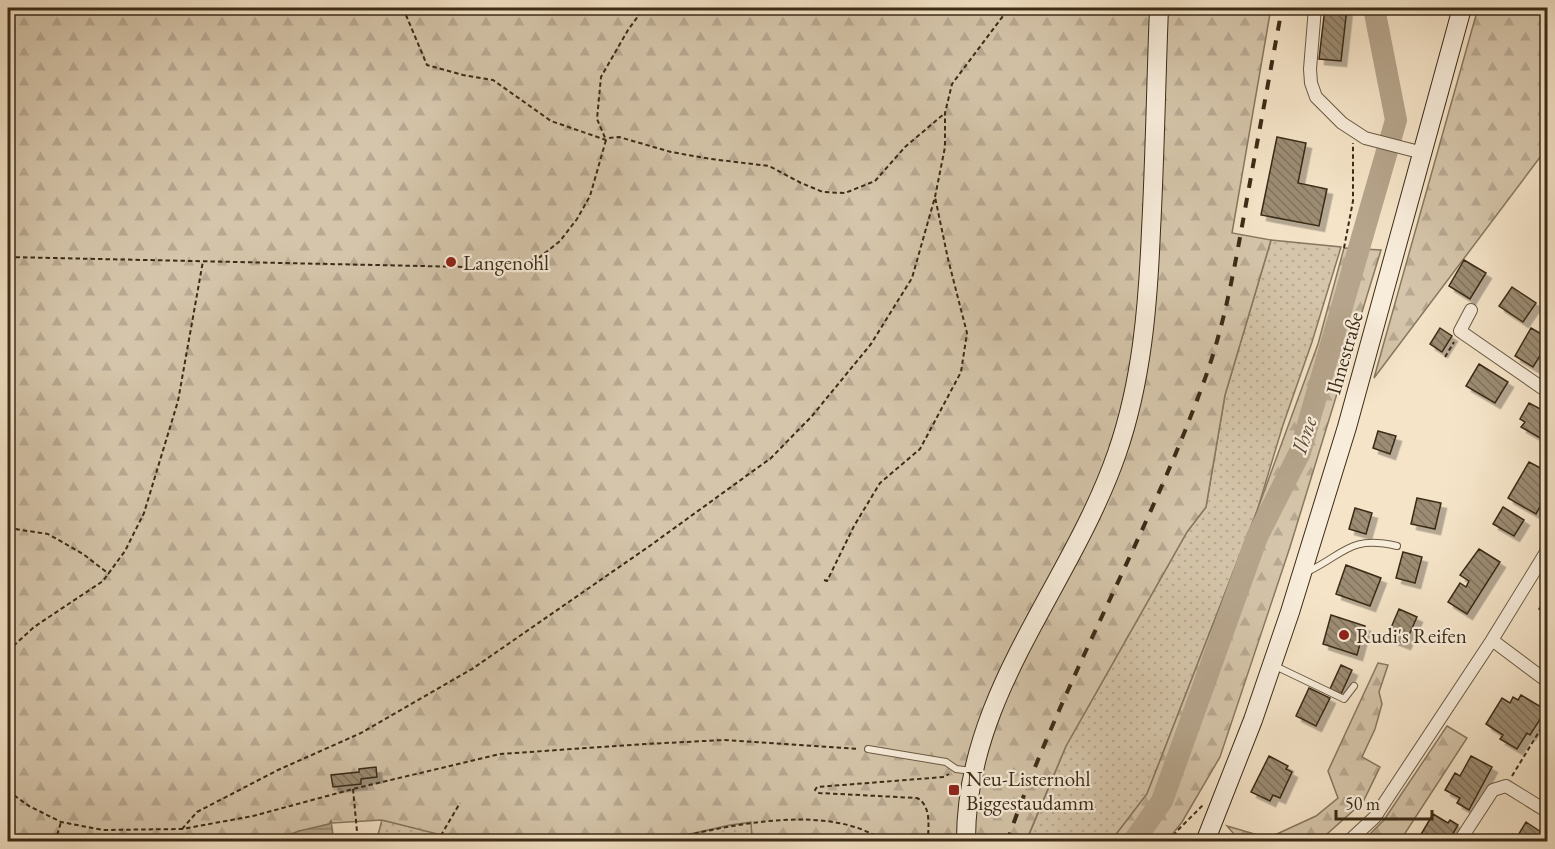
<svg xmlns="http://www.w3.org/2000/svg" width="1555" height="849" font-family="'EB Garamond',serif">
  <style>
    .grass { fill: url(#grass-dots); stroke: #887860; stroke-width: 1.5 }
    .forest { fill: url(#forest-firs); stroke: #887860; stroke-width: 1.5 }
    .water { fill: url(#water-rules); stroke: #85755d; stroke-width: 1.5 }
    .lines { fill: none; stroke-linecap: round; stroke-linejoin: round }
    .river { stroke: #b6a58c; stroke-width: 22 }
    .building { fill: url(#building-back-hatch); stroke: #3b2c17; stroke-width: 1.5; filter: url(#shadow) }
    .service-casing { stroke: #6a5a43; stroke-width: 8 }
    .minor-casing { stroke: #6a5a43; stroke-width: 14 }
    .secondary-casing { stroke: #3b2c17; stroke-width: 20 }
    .path { stroke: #3b2c17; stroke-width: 2; stroke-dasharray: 4.5 3; stroke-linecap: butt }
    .service { stroke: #f8eddb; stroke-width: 6 }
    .minor { stroke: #f8eddb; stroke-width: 12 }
    .secondary { stroke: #f8eddb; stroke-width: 18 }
    .rail { stroke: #3b2c17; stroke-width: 4; stroke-dasharray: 10 10; stroke-linecap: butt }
    .poi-dot { fill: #8f2418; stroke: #f8eddb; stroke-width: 2 }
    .labels { text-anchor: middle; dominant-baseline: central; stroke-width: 4.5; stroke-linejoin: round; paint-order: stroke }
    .poi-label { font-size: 21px; fill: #3b2c17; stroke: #f8eddb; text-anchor: start }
    .street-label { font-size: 21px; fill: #3b2c17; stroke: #f8eddb }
    .water-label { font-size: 22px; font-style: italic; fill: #60503a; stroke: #f8eddb }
  </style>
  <defs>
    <pattern id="grass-dots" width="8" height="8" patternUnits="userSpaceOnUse" patternTransform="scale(1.5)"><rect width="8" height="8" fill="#d5c5aa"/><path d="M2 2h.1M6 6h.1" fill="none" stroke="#b8a992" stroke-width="1.8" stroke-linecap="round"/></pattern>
    <pattern id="forest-firs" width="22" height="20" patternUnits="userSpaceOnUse" patternTransform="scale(1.5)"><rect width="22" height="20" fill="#d5c5aa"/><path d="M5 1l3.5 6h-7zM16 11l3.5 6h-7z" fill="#b8a992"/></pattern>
    <pattern id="water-rules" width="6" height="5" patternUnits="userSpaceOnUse" patternTransform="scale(1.5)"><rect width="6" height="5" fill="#b6a58c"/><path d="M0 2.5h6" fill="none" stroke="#958771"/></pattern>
    <pattern id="building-back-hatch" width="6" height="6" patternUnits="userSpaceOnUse" patternTransform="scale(1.5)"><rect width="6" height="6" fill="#9c8c73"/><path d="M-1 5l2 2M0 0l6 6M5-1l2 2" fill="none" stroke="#80735d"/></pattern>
    <filter id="shadow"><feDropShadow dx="5.5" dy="5.5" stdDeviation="0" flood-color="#0004"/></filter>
  </defs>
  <rect width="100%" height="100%" fill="#f5e4c8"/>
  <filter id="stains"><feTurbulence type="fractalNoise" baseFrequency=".00333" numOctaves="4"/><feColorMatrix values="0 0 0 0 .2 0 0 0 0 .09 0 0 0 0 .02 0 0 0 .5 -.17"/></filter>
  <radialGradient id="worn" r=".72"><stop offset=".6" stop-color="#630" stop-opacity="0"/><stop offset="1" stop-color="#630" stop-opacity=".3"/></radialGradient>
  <!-- grass -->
  <path class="grass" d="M1271 240 1341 247 1312 342 1283 425 1257 511 1147 794 1111 841 1026 842 1066 746 1187 532 1206 507 1225 395Z
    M382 820 469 841 376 842Z
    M752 822V841L658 842 730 825Z"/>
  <!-- forest -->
  <path class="forest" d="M8 8H1271L1232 233 1271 240 1225 395 1206 507 1187 532 1066 746 1026 841H752L751 822 730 825 658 841 469 842 382 820 332 823 331 821 329 824 272 841H8Z
    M1478 8H1547V148L1374 378Z
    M1344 248 1381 250 1290 547 1220 757 1182 822 1167 841H1111L1147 794 1257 511 1318 344Z
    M1378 663 1388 665 1379 692 1382 704 1375 729 1362 757 1380 767 1363 802 1319 841H1240L1227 826 1268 838 1316 816 1338 798 1328 771Z
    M1447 726 1467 738 1400 841H1363L1384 820Z"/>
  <!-- water -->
  <path class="water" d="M331 821 334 841H272L299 831 329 824Z"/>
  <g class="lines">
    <!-- river -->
    <path class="river" d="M1133 842 1162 801 1257 537 1300 452 1396 120 1374 8"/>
  </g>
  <!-- building -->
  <path class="building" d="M1325 8H1347L1341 61 1319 59Z
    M1277 137 1306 143 1298 183 1327 189 1319 226 1261 215Z
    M1464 260 1486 273 1470 299 1449 286Z
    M1512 287 1536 303 1523 322 1499 306Z
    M1440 328 1452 336 1442 352 1430 344Z
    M1531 328 1548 338V343L1533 367 1515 356Z
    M1479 364 1508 382 1495 403 1466 386Z
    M1529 403 1548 413 1544 423 1548 425V429L1542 439 1521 427 1525 422 1520 419Z
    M1378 431 1396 436 1390 454 1373 448Z
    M1529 462 1548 472V492L1536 514 1508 498Z
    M1417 498 1441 503 1435 529 1411 524Z
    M1503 507 1524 520 1514 536 1493 524Z
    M1355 508 1372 513 1366 534 1349 529Z
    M1479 549 1500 562 1467 614 1448 602 1460 583 1466 587 1469 581 1460 575Z
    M1403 552 1422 557 1415 583 1396 578Z
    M1346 565 1381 578 1370 606 1336 594Z
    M1548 595V614L1539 609Z
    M1399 609 1417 617 1405 644 1387 637Z
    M1331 615 1365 626 1357 655 1323 644Z
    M1341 665 1352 670 1341 694 1330 689Z
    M1309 688 1330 698 1316 726 1296 716Z
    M1521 695 1546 710 1530 735 1527 733 1517 749 1500 739 1503 735 1486 724 1502 698 1510 703 1513 697 1518 700Z
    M1269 756 1288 766 1286 769 1292 772 1280 798 1273 795 1270 801 1251 792Z
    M1471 756 1492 767 1469 810 1457 803 1460 798 1445 790 1455 773 1460 776Z
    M376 767 377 777 361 779V784L333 787 331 775 359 772V769Z
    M1433 814 1448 823 1450 820 1458 825 1448 842H1430L1420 836Z
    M1526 822 1547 836 1544 842H1524L1517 837Z
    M1513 834 1517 837 1524 842H1508Z"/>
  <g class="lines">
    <!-- service casing -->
    <g class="service-casing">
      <path id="service" d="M1307 572C1345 554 1349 535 1397 546
        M1273 665 1344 699 1354 686
        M868 749 946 762 956 769 972 771"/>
    </g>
    <!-- minor casing -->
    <g class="minor-casing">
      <path id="minor" d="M1315 8 1310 69 1311 83 1316 97 1342 123 1365 138 1423 153
        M1471 310 1460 331 1548 392
        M1492 640 1548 682
        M1348 842 1375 817 1492 640 1548 549
        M1459 842 1493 790 1506 786 1548 812"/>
    </g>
    <!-- secondary casing -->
    <g class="secondary-casing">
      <path id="secondary" d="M966 842C965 694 1071 586 1117 453 1142 381 1148 305 1151 230 1155 156 1156 82 1159 8
        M1205 842 1253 720 1290 612 1347 427 1462 8"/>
    </g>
    <!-- path -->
    <path class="path" d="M403 8 427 65 463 75 493 80 551 121 606 140 609 138 619 137 671 152 711 159 769 166 801 183 823 192 845 193 875 181 905 147 945 113
      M1344 248 1353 201V143
      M8 257 512 268 540 257 560 241 577 219 590 196 606 140 597 119 601 77 628 30 644 8
      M1445 357 1454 342
      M8 528 48 534 83 554 109 574
      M824 580 827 581 854 526 880 483 920 449 961 372 967 333 948 259 935 197
      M8 651 34 627 103 581 125 551 144 513 178 401 203 261
      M1512 776 1548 717
      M353 789 358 842
      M8 791 29 806 61 822 103 830 182 829 253 816 353 789 500 754 645 744 724 740 859 749
      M182 829 197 812 278 770 361 733 472 669 651 545 771 458 812 416 871 344 912 278 935 197 945 147V113L952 84 1009 8
      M55 842 61 822
      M437 842 460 803
      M563 842H588
      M658 842C722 827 828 800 885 842
      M928 842C928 827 932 806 917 798L819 793 815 790 817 787 944 777 949 774
      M1169 842 1177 831 1203 805"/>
    <!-- service -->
    <use href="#service" class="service"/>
    <!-- minor -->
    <use href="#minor" class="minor"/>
    <!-- secondary -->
    <use href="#secondary" class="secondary"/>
    <!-- rail -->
    <path class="rail" d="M1007 842C1061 684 1146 540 1203 384 1225 325 1235 265 1246 204 1258 138 1270 73 1282 8"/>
  </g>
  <!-- markers -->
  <g class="poi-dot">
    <circle cx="451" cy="262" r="6"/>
    <circle cx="1344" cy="635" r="6"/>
    <rect x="948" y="784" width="12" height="12" rx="3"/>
  </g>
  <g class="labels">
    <!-- poi labels -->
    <g class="poi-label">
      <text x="463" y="262">Langenohl</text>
      <text x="1356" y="635">Rudi's Reifen</text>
      <text x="966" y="778">Neu-Listernohl<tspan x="966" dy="24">Biggestaudamm</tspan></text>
    </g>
    <!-- street labels -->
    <g class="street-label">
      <text transform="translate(1344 353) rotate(-74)">Ihnestraße</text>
    </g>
    <!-- water labels -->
    <g class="water-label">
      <text transform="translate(1304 435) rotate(-72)">Ihne</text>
    </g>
  </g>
  <!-- margin -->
  <rect width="1555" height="849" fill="none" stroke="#f5e4c8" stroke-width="30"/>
  <rect x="9" y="9" width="1537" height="831" fill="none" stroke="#3b2c17" stroke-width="3"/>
  <rect x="15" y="15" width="1525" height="819" fill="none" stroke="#3b2c17" stroke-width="1.5"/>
  <!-- scale -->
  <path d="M1336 810v9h96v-9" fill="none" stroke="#3b2c17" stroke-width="3"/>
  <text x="1345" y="810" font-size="18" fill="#3b2c17" stroke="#f8eddb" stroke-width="4.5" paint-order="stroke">50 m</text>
  <rect width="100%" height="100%" filter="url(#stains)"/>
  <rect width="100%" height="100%" fill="url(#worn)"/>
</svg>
